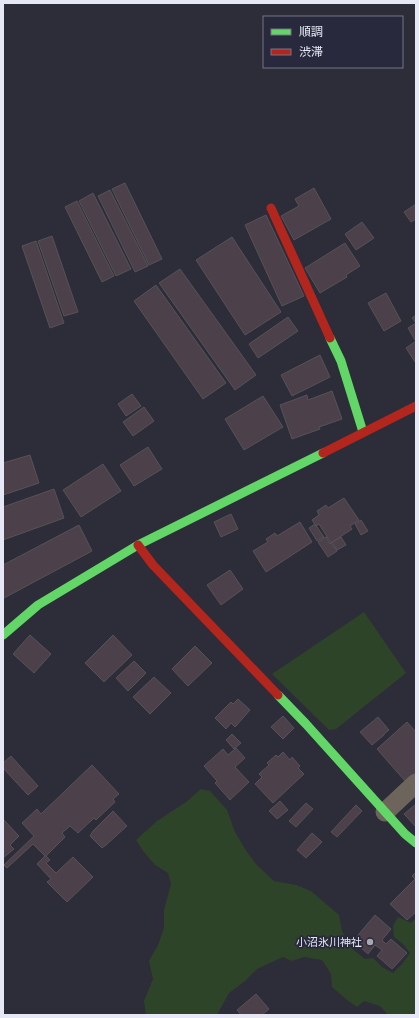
<svg xmlns="http://www.w3.org/2000/svg" width="419" height="1018" font-family="Poppins,'Noto Sans JP',sans-serif">
  <style>
    .green { fill: #2e4428 }
    .building { fill: #4c414a; stroke: #565258 }
    .lines { fill: none; stroke-linecap: round; stroke-linejoin: round }
    .street { stroke: #6d655b; stroke-width: 19 }
    .fast { stroke: #63d668; stroke-width: 9 }
    .jam { stroke: #b3261e; stroke-width: 9 }
    .poi-dot { fill: #a6a7b3; stroke: #28293c; stroke-width: 1.5 }
    .labels { text-anchor: middle; dominant-baseline: central; stroke-width: 3.5; stroke-linejoin: round; paint-order: stroke }
    .poi-label { font-size: 11px; fill: #e7e8f5; stroke: #28293c; text-anchor: end }
  </style>
  <rect width="100%" height="100%" fill="#2c2d38"/>
  <!-- green -->
  <path class="green" d="M364 612 406 673 336 729 329 730 272 674Z
    M201 789 210 791 227 810 235 832 247 852 257 865 274 881 296 885 311 891 339 915 342 931 350 947 365 959 373 958 382 967 393 973 402 964 410 953 403 944 394 937 393 926 398 917 411 923 416 918V1015H388L380 1006 364 1001 357 1007 347 1000 332 987 331 974 322 960 304 957 292 961 283 957 257 969 244 982 229 993 217 1015H146L144 1001 153 979 149 961 158 945 164 928V910L171 884 168 873 155 865 143 851 136 840 157 821 186 802Z"/>
  <!-- building -->
  <path class="building" d="M125 183 162 259 149 265 112 189Z
    M314 188 331 219 294 240 281 216 299 206 295 199Z
    M110 190 148 266 135 272 98 196Z
    M93 193 131 269 116 276 79 201Z
    M77 201 114 276 102 282 65 207Z
    M416 204V219L411 222 404 212Z
    M266 215 304 296 282 306 245 225Z
    M362 222 374 238 356 250 345 234Z
    M52 236 78 312 64 316 38 241Z
    M232 237 281 312 245 335 196 260Z
    M36 241 64 323 50 328 22 246Z
    M345 243 360 266 346 275 347 277 320 293 305 268Z
    M180 269 256 375 235 390 159 283Z
    M156 285 226 383 203 399 134 301Z
    M386 293 401 321 384 331 368 303Z
    M416 315V339L415 340 408 328 416 323 412 318Z
    M288 317 298 331 258 358 249 344Z
    M416 341V362H415L406 348Z
    M320 355 330 377 292 396 281 375Z
    M332 391 342 419 319 427 320 429 292 439 280 405 307 395 308 400Z
    M132 394 141 406 126 416 118 404Z
    M263 396 283 427 244 450 225 419Z
    M144 407 154 421 133 436 123 422Z
    M148 447 162 469 134 486 120 465Z
    M30 455 39 483 3 495V463Z
    M103 464 121 491 81 517 63 490Z
    M54 489 64 518 3 540V507Z
    M344 498 359 520 350 526 352 529 331 543 319 524 316 526 312 520 319 515 317 511 326 505 328 508Z
    M231 514 238 529 221 537 214 522Z
    M361 520 368 531 361 535 355 524Z
    M300 522 312 542 266 572 253 551 268 542 266 539 275 533 277 536Z
    M315 524 324 537 317 541 309 528Z
    M79 525 92 551 4 598 3 597V565Z
    M326 537 330 544 331 543 337 551 328 557 318 542Z
    M341 537 346 545 337 550 332 542Z
    M230 570 243 589 221 605 207 585Z
    M30 635 51 654 34 673 13 654Z
    M113 635 132 655 104 682 85 663Z
    M195 646 212 663 188 686 172 669Z
    M134 661 146 673 128 691 116 678Z
    M154 677 171 693 150 714 133 697Z
    M238 699 250 710 235 727 231 723 226 729 215 718 231 702 233 704Z
    M283 716 294 728 283 739 271 727Z
    M378 717 389 730 384 734V735L372 745 360 732Z
    M407 722 416 732V772L405 781 377 749Z
    M232 734 241 743 234 749 226 740Z
    M236 748 245 758 235 767 249 782 230 800 215 783 217 781 204 766 223 749 228 755Z
    M283 752 290 760 292 757 300 766 298 768 304 774 273 803 255 784 262 777 259 774 269 765 267 763 276 755 278 757Z
    M11 756 38 786 28 795 3 768V763Z
    M92 765 119 794 113 799 115 802 96 820 94 818 78 833 70 826 62 833 65 837 46 856 50 860 46 863 56 873 73 857 93 877 67 902 47 882 51 879 37 864 45 856 33 844 7 868 4 865 34 836 22 823 37 809 41 814Z
    M280 801 288 810 277 819 269 811Z
    M306 803 313 809 296 827 289 821Z
    M416 804V827L404 814Z
    M356 805 362 811 337 837 331 832Z
    M113 811 127 826 106 845 102 848 90 836 93 831Z
    M3 819 19 836 10 845 14 849 3 858Z
    M312 833 322 842 306 858 297 850Z
    M416 872V912L407 920 390 904 415 879 412 876Z
    M375 915 391 929 382 940 386 944 391 939 407 953 392 969 377 956 382 950 375 945 368 954 353 941Z
    M256 994 269 1009 262 1015H241L237 1010Z"/>
  <g class="lines">
    <!-- street -->
    <path class="street" d="M385 812 416 783"/>
    <!-- fast -->
    <path class="fast" d="M330 338 341 361 363 432
      M3 635 38 605 138 545 323 453
      M278 695 306 724 405 834 416 843"/>
    <!-- jam -->
    <path class="jam" d="M271 208 330 338
      M323 453 416 406
      M138 545 153 565 278 695"/>
  </g>
  <!-- markers -->
  <circle class="poi-dot" cx="370" cy="942" r="4"/>
  <g class="labels">
    <!-- poi labels -->
    <g class="poi-label">
      <text x="362" y="942">小沼氷川神社</text>
    </g>
  </g>
  <!-- border -->
  <rect width="419" height="1018" fill="none" stroke="#e7e8f5" stroke-width="8"/>
  <!-- legend -->
  <rect x="263" y="16" width="140" height="52" fill="#28293c" stroke="#747586"/>
  <rect x="271" y="29" width="20" height="6" fill="#63d668" stroke="#747586"/>
  <text x="299" y="36" font-size="12" fill="#e7e8f5">順調</text>
  <rect x="271" y="49" width="20" height="6" fill="#b3261e" stroke="#747586"/>
  <text x="299" y="56" font-size="12" fill="#e7e8f5">渋滞</text>
</svg>
